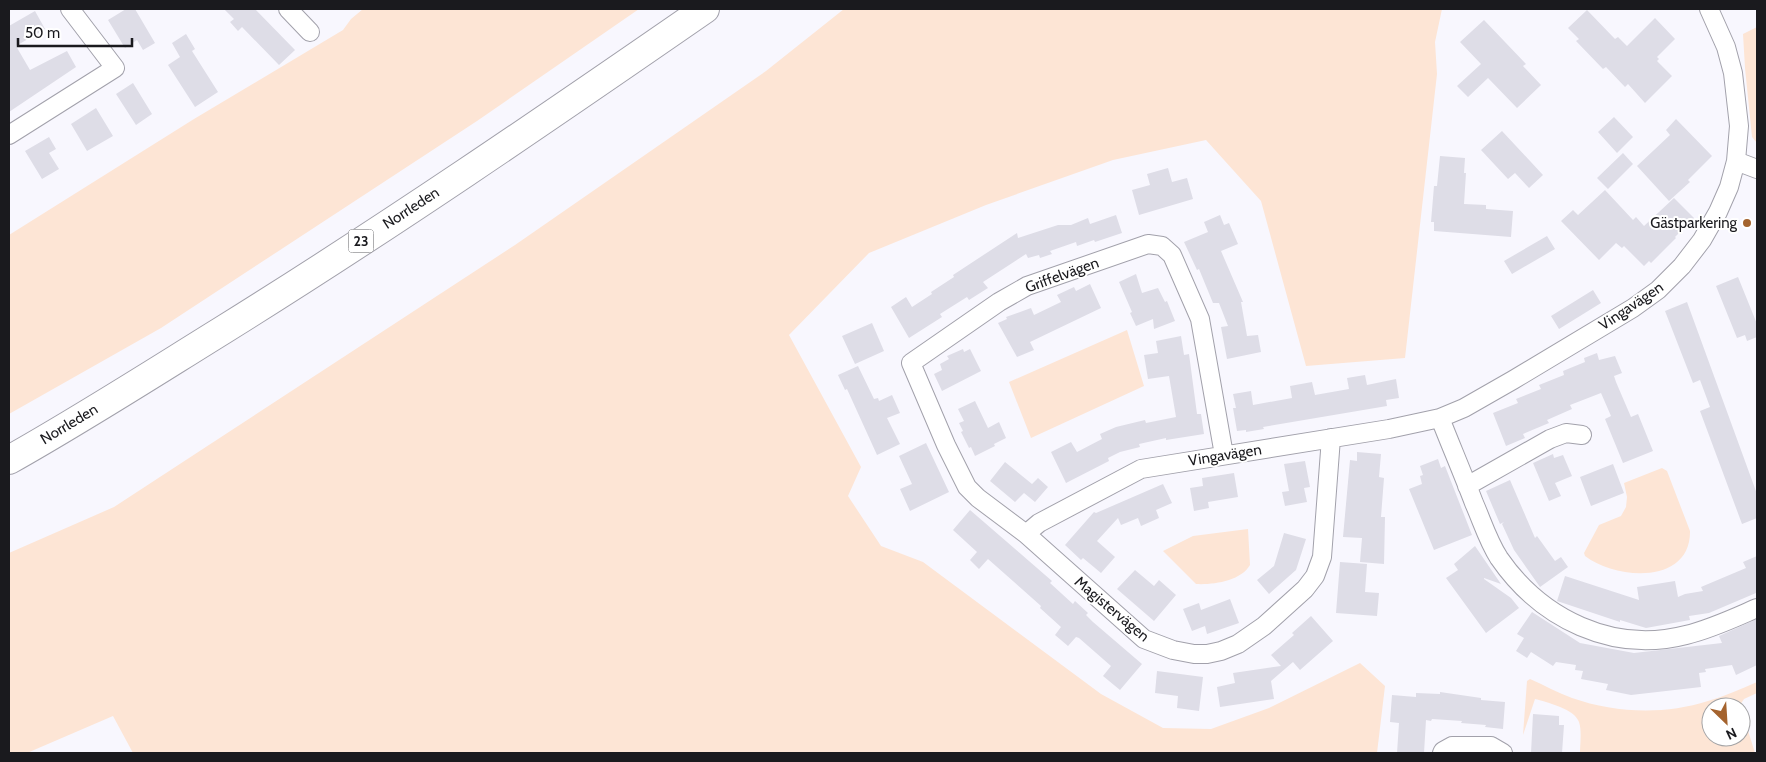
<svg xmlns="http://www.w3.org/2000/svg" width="1766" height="762" font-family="Cabin,sans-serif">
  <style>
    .green { fill: #fde5d5; fill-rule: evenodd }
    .building { fill: #dedde7 }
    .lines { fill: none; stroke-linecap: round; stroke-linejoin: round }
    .street-casing { stroke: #a2a1ab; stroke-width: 20 }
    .highway-casing { stroke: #a2a1ab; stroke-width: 30 }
    .street { stroke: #fff; stroke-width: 18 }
    .highway { stroke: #fff; stroke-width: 28 }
    .poi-dot { fill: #a4632e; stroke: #fff; stroke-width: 2 }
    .labels { text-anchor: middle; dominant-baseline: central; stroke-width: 4; stroke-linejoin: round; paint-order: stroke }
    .shield { fill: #fff; stroke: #5f5f62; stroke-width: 1 }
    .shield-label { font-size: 14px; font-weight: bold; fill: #1a1a1e }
    .street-label { font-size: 15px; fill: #1a1a1e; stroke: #fff }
    .poi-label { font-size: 15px; fill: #1a1a1e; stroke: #fff; text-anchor: end }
  </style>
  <rect width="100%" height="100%" fill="#f8f7fe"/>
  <!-- green -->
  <path class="green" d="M363 9H639L477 121 161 328 9 414V235L194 119 343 30 351 19Z
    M844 9H1442L1435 42 1437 74 1405 358 1306 366 1261 201 1206 140 1113 160 986 205 869 253 789 335 861 467 848 496 881 546 923 562 1101 694 1163 728 1211 729 1269 708 1360 663 1385 686 1377 753H133L113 716 27 753H9V553L114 507 515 245 766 71Z
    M1757 27V143L1752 137 1745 68 1743 34Z
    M1127 330 1144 386 1031 438 1009 382Z
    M1662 468 1667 471 1690 531C1691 585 1616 580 1585 556L1584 553 1599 525 1621 516 1626 507 1627 497 1624 483Z
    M1248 529 1250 565C1241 581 1213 585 1196 584L1163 551 1193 536Z
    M1530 679C1544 685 1558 693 1572 698 1615 713 1664 715 1708 701 1725 696 1741 689 1757 682V693L1744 699 1740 705 1755 753H1580C1580 744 1582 731 1579 722 1575 709 1546 702 1535 699L1523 735 1527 681ZM1711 707H1741V737H1711Z"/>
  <!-- building -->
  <path class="building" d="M126 9H135L155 43 143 50 137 40 125 48 108 20Z
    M224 9H255L295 50 279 65 242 27 238 31 230 22 234 19Z
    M1587 10 1615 39 1618 37 1627 46 1655 18 1675 39 1657 57 1659 59 1657 61 1672 76 1645 103 1628 84 1625 87 1606 67 1603 69 1576 41 1579 39 1568 28Z
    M35 11 45 29 16 46 30 70 67 51 76 67 9 112V26Z
    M1484 20 1526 64 1523 66 1541 85 1517 108 1488 78 1468 97 1457 86 1481 64 1460 42Z
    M186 34 195 49 192 51 218 92 195 107 168 65 180 57 172 43Z
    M133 83 152 114 136 125 116 94Z
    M96 108 113 136 87 151 71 124Z
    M1614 117 1633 137 1617 153 1598 132Z
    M1676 119 1712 156 1688 180 1690 182 1669 201 1637 166 1670 135 1666 130Z
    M1502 131 1543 175 1529 188 1515 173 1508 179 1481 150Z
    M49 137 56 149 49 153 59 169 42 179 25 151Z
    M1623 153 1633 164 1608 189 1597 178Z
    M1440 156 1465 158 1464 173H1466L1464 204 1486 205V209L1513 211 1511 237 1434 231V222H1431L1434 186H1437Z
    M1168 168 1172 182 1187 178 1193 199 1139 215 1132 190 1150 185 1147 174Z
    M1605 190 1633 220 1636 217 1644 226 1674 198 1694 218 1675 237 1676 238 1651 263 1649 261 1644 266 1624 246 1622 248 1616 243 1599 260 1561 221 1573 210 1578 215Z
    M1116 215 1122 233 1095 242 1094 240 1077 246 1076 242 1050 251 1052 254 1040 258 1039 255 1028 258 1026 254 983 282 988 288 969 300 967 297 940 314 942 317 909 338 891 307 906 297 912 307 932 294 931 292 954 277 953 275 1017 233 1018 238 1058 225H1071L1088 218 1090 224Z
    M1220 215 1224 225 1229 223 1238 244 1221 251 1243 302H1241L1247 336 1258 335 1261 352 1227 359 1221 327 1228 326 1219 303H1213L1199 269 1197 270 1184 242 1208 232 1204 222Z
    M1547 236 1555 249 1512 274 1504 261Z
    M1136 274 1142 293 1158 288 1165 302 1167 301 1175 321 1154 329 1153 319 1136 326 1130 313 1132 312 1119 282Z
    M1738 277 1757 324V337L1747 341 1745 335 1737 338 1716 286Z
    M1090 284 1101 308 1030 342 1034 350 1017 357 998 323 1007 319 1006 317 1031 308 1034 315 1061 302 1057 295 1074 287 1076 291Z
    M1593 290 1601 303 1559 329 1551 316Z
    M1687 302 1757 494V518L1742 524 1700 411 1710 407 1700 380 1693 383 1665 311Z
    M872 323 884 351 855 364 842 336Z
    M1181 336 1184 355 1189 354 1197 414H1201L1204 434 1166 440V438L1139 444 1140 447 1120 452 1108 458 1109 461 1066 483 1051 452 1071 442 1077 452 1102 439 1100 434 1116 427 1145 420 1146 423 1176 417 1169 376 1148 379 1144 355 1158 353 1156 341Z
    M963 349 964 352 970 349 981 371 942 391 934 374 942 370 940 364 949 359 947 356Z
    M1597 353 1599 360 1615 356 1622 373 1614 376 1616 382 1631 417 1638 414 1653 451 1623 463 1605 419 1611 416 1601 393 1570 405 1572 409 1547 420 1549 423 1523 434 1525 438 1506 446 1493 413 1518 403 1516 399 1541 389 1539 385 1564 375 1563 371 1585 362 1584 358Z
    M858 366 874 399 878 398 879 401 892 395 900 413 887 418 900 444 877 455 847 389 845 390 838 375Z
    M1365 375 1367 385 1396 379 1399 398 1386 400 1387 406 1263 427 1264 429 1246 432V430L1237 431 1233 408H1236L1233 394 1251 391 1253 405 1292 398 1290 386 1312 382 1315 395 1349 389 1347 378Z
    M975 401 988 428 999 422 1006 438 994 444 995 446 975 456 971 447 969 448 961 432 963 431 959 423 964 421 958 409Z
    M926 443 949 492 910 511 900 489 912 484 899 456Z
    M1357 452 1381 454 1379 477 1384 478 1381 517H1385L1384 564 1360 562 1362 538 1343 537 1350 460 1357 461Z
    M1553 454 1554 458 1563 455 1572 476 1555 483 1561 496 1549 501 1533 463Z
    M1438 459 1441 468 1445 466 1472 535 1434 550 1409 489 1422 484 1420 476 1423 475 1420 466Z
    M1305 461 1310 487 1304 488 1307 502 1285 506 1282 492 1289 491 1284 464Z
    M1005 462 1032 484 1038 478 1048 487 1035 502 1024 493 1015 502 990 481Z
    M1613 464 1624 493 1591 506 1580 477Z
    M1234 473 1238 497 1208 502 1209 508 1194 511 1190 488 1203 486 1202 478Z
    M1510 480 1535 538 1537 536 1555 561 1561 557 1568 567 1540 587 1514 550 1502 524 1504 522 1500 524 1486 491Z
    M1163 484 1172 503 1156 510 1159 518 1141 526 1138 518 1121 525 1118 518 1097 541 1115 557 1101 573 1083 558 1081 560 1065 545 1094 512 1096 513Z
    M970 510 1052 581 1050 583 1073 604 1075 601 1088 613 1086 615 1093 622 1142 664 1120 690 1103 676 1111 666 1079 638 1076 637 1068 646 1055 635 1061 627 1040 608 1041 606 988 559 979 569 970 560 977 552 953 530Z
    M1284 533 1306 539 1296 570 1269 594 1257 580 1274 566Z
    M1475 546 1501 584 1484 578V579L1511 598 1519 608 1486 633 1446 578 1458 570 1454 564Z
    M1757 556V595L1756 593 1709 613 1689 616 1690 620 1646 628 1620 620V622L1557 601 1565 576 1639 600 1637 587 1675 581 1678 597 1685 594 1703 591 1701 587 1746 568 1743 562Z
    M1340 562 1367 564 1365 592 1379 593 1377 616 1336 613Z
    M1135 570 1154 586 1159 580 1176 595 1154 621 1117 589Z
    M1230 599 1239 623 1207 634 1205 626 1192 631 1183 609 1199 603 1201 610Z
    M1532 612 1580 643 1634 653 1722 643 1719 636 1757 619V665L1736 675 1732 665 1705 669 1706 672 1699 673 1701 687 1631 695 1606 690 1608 684 1581 679 1583 671 1575 670 1576 665 1556 662 1553 666 1531 652 1527 658 1516 651 1524 638 1517 634Z
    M1311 616 1333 641 1300 670 1293 662 1271 681 1274 699 1220 707 1217 687 1235 683 1233 673 1281 666 1271 655 1294 635 1292 633Z
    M1157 671 1203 677 1199 711 1177 708 1178 696 1155 693Z
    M1440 692 1481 698V700L1505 702 1503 729 1485 727 1486 725 1461 723 1462 721 1432 719 1431 721 1426 720 1424 753H1397L1399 723 1390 722 1392 695 1416 697V693L1440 694Z
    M1533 714 1559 716V725H1564L1562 753H1531Z"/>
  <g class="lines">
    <!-- street casing -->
    <g class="street-casing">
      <path id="street" d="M288 9 310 32
        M9 135 115 68 70 9
        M1736 161 1757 169
        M1440 418C1451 446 1463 474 1474 503 1482 521 1488 541 1499 558 1541 619 1613 654 1686 635 1711 629 1734 618 1757 608
        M1224 455 1200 319 1172 255 1162 246 1148 244 1027 286 999 302 911 363 946 445 967 487 978 498 1026 534 1144 639 1173 650 1194 654H1207L1221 651 1238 644 1264 626 1305 589 1315 576 1322 557 1331 438
        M1467 486 1550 439 1566 433 1582 435
        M1026 534 1039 523 1141 469 1389 429 1440 418 1464 408 1513 380 1633 308 1658 290 1682 266 1702 240 1718 212 1729 187 1736 161 1739 126 1733 73 1726 47 1709 9
        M1442 753 1443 751 1452 746H1491L1503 753"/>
    </g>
    <!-- highway casing -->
    <g class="highway-casing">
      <path id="highway" d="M9 460C82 419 152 374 223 330 387 228 546 119 705 9"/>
    </g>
    <!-- street -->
    <use href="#street" class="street"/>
    <!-- highway -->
    <use href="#highway" class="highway"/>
  </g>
  <!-- markers -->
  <circle class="poi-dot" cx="1747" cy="223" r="5"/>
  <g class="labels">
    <!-- shield labels -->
    <rect class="shield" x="348.5" y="229.5" width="25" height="23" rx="4"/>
    <g class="shield-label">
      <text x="361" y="241">23</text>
    </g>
    <!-- street labels -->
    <g class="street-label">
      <text transform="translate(411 208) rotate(-33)">Norrleden</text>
      <text transform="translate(1062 275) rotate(-20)">Griffelvägen</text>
      <text transform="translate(1631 306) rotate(-34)">Vingavägen</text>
      <text transform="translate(69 424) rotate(-31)">Norrleden</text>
      <text transform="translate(1225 455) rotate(-9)">Vingavägen</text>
      <text transform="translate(1112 609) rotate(40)">Magistervägen</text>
    </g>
    <!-- poi labels -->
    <g class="poi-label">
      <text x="1737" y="223">Gästparkering</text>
    </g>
  </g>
  <!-- border -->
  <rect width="1766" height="762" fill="none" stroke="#1a1a1e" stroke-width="20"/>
  <!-- north arrow -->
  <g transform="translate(1726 722) rotate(155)"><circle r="24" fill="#ffffff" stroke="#a3a3a5"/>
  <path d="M0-4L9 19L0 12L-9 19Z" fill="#a4632e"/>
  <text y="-8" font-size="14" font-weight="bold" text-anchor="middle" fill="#1a1a1e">N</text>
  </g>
  <!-- scale -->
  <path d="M18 38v8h114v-8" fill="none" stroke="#1a1a1e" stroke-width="2.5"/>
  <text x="25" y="38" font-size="15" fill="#1a1a1e" stroke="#ffffff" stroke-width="4" paint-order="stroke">50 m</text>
</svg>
